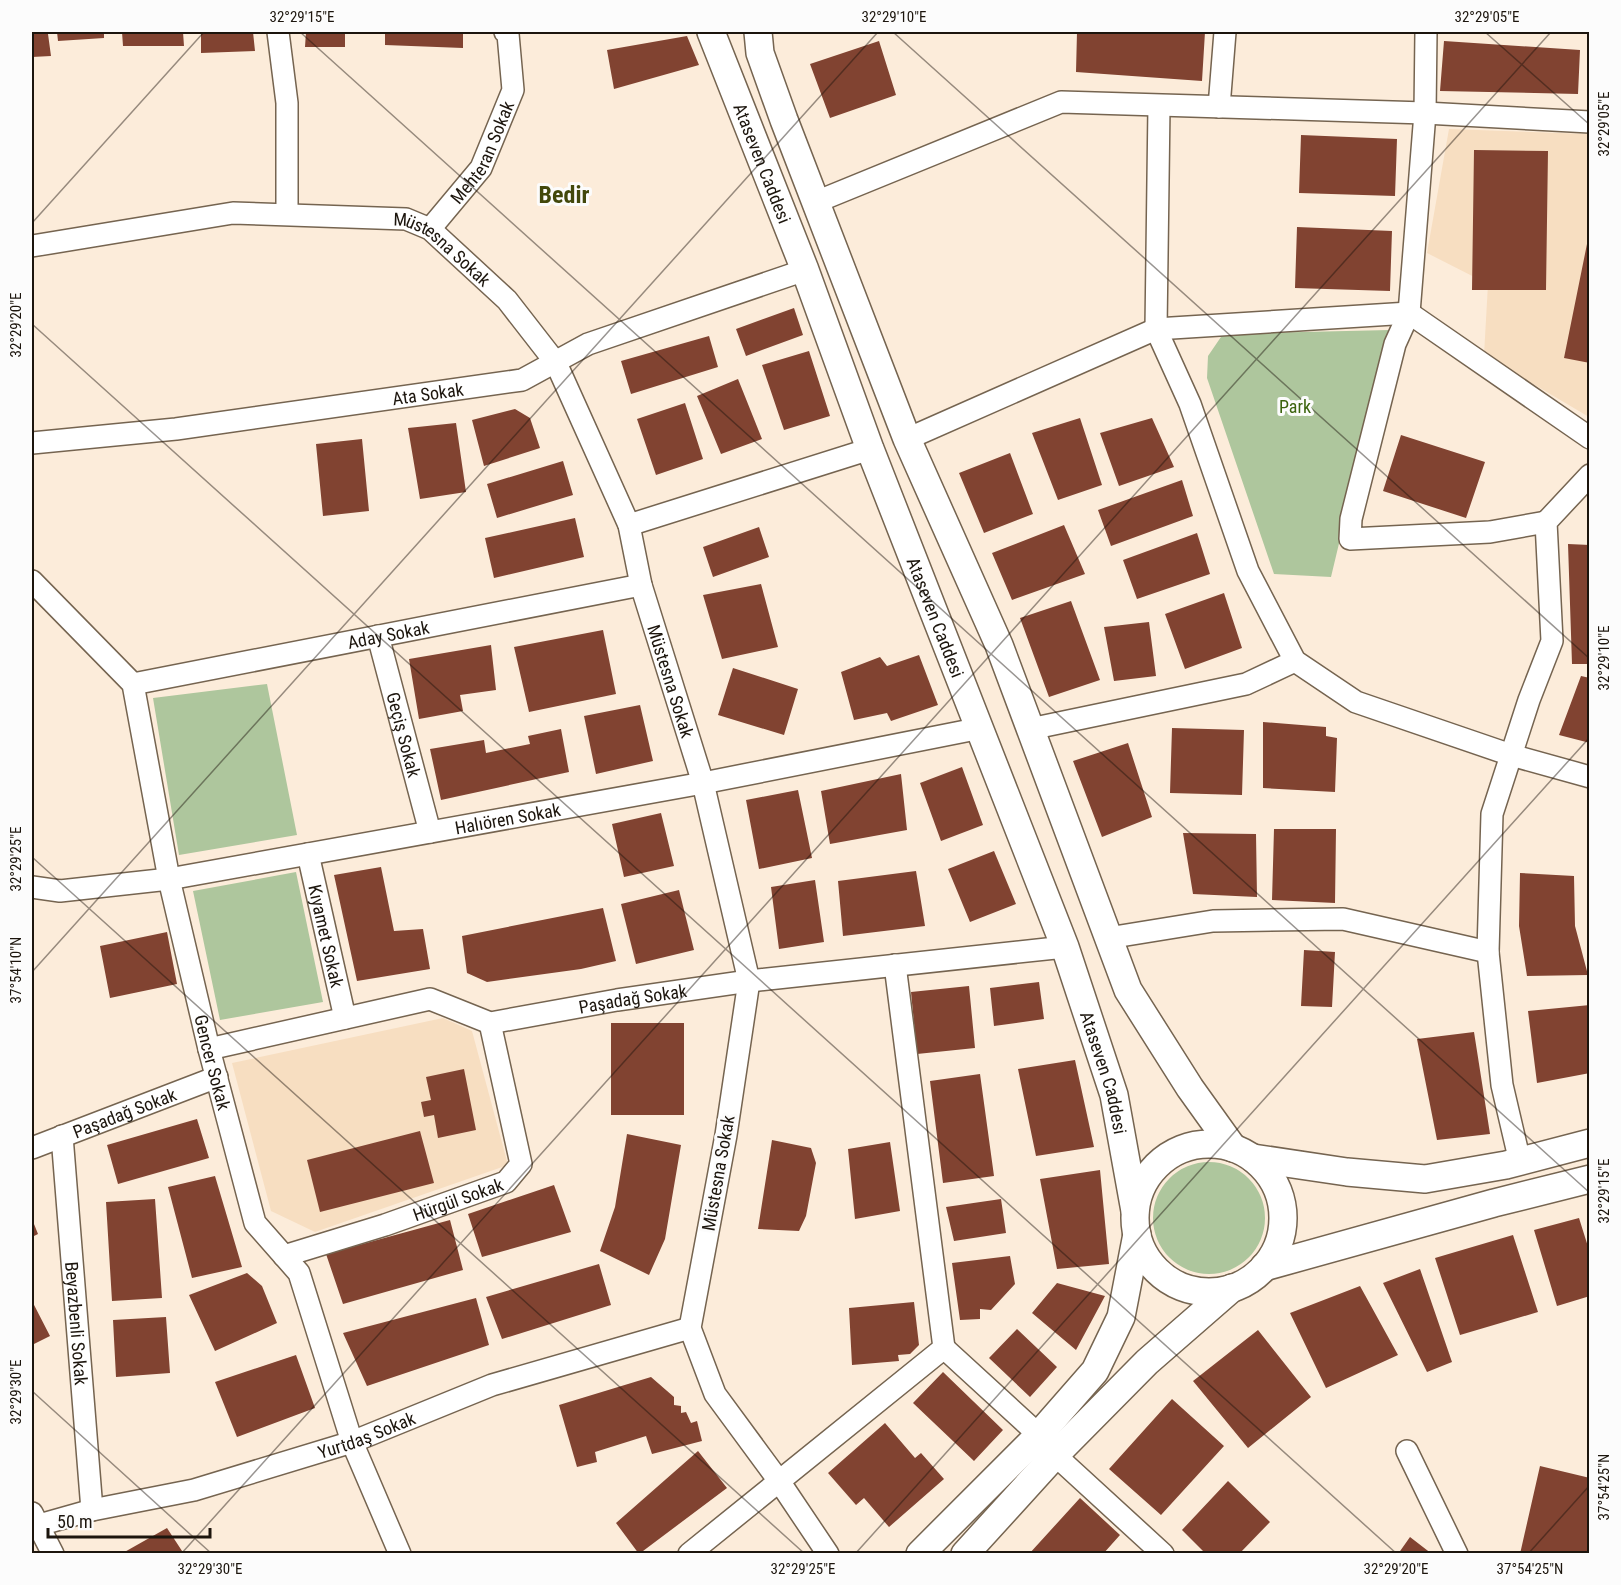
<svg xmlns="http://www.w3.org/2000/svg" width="1621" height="1585" font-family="'Roboto Condensed',sans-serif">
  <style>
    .built { fill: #f7dec1 }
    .green { fill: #aec69d }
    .building { fill: #814331 }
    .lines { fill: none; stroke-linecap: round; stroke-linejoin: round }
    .minor-casing { stroke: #756450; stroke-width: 24 }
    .major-casing { stroke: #756450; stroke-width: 30 }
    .minor { stroke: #fff; stroke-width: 21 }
    .major { stroke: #fff; stroke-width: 27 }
    .ticks { fill: none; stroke: #1c150d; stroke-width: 1.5; stroke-opacity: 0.45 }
    .labels { text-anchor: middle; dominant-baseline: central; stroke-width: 6; stroke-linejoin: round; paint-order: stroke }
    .street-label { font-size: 18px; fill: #1c150d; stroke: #fcfcfc }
    .park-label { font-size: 18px; fill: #3c640e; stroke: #fcfcfc }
    .district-label { font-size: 24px; font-weight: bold; fill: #42480b; stroke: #fcfcfc }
    .neatline { fill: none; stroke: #1c150d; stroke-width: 2 }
    .ticks-label { font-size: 15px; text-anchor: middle; fill: #1c150d }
  </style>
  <rect width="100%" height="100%" fill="#fcecda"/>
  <!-- built -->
  <path class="built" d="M1449 129 1589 134V417L1484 355 1488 284 1427 253Z
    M443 1018 472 1031 508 1165 315 1232 271 1211 232 1063Z"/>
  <!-- green -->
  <path class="green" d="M1390 330 1331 577 1274 574 1207 378 1208 356 1223 334Z
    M267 684 297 835 179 855 153 698Z
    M296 872 323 1002 220 1020 193 891Z
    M1153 1218a56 56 0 1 1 112 0a56 56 0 1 1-112 0Z"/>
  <!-- building -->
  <path class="building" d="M32 32H53V33L48 34 51 56 32 57Z
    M57 32H104V38L58 41Z
    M122 32H183L184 46H123Z
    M201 32H253L255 51 201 53Z
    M306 32H345V47H305Z
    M385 32H463V48L385 45Z
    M1077 32H1205L1202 81 1076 72Z
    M687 36 699 65 614 89 607 50Z
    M879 41 896 95 830 118 810 64Z
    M1444 41 1580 50 1578 94 1440 91Z
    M1301 135 1397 139 1395 196 1299 193Z
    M1474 150 1548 151 1546 290H1472Z
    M1297 227 1392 231 1390 291 1295 288Z
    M1588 239 1590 240V363L1564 358Z
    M794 308 803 335 746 356 736 329Z
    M709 336 718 367 631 394 621 361Z
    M809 351 830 416 784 430 762 365Z
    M738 379 762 439 721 454 697 396Z
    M685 403 703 459 656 475 637 419Z
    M515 409 530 418 540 448 484 466 472 420Z
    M1080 418 1102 485 1058 500 1032 433Z
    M1152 418 1174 467 1119 486 1100 433Z
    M456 423 466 492 420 499 408 428Z
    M1401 435 1485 462 1466 518 1383 491Z
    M362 439 369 511 323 516 316 444Z
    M1010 453 1033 514 984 533 959 473Z
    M563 461 573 495 497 518 487 484Z
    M1182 480 1193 516 1111 546 1098 510Z
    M575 518 584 557 494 578 485 538Z
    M1064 525 1085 574 1012 600 992 553Z
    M759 527 769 557 713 577 703 547Z
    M1197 533 1210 574 1137 599 1123 560Z
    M1568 544 1590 545V664H1572Z
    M761 584 778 647 722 659 703 595Z
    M1224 593 1242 648 1185 669 1165 614Z
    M1071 601 1100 680 1049 697 1020 618Z
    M1149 622 1156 676 1114 681 1104 627Z
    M603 630 616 694 529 712 514 647Z
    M491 645 496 690 460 695 463 711 419 719 409 659Z
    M919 655 938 705 891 721 887 713 854 720 841 672 880 657 887 666Z
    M733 668 798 689 784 735 718 715Z
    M1581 676 1590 678V743L1559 735Z
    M640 705 653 761 596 774 584 716Z
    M1263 722 1326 727V736L1337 738 1335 792 1263 788Z
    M1172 728 1244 730 1242 795 1170 793Z
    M561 729 569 772 441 800 430 749 484 740 486 753 530 744 528 736Z
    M1128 743 1152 817 1102 837 1073 761Z
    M962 767 983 825 941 841 920 783Z
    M901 774 907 830 830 844 821 791Z
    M798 790 812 858 759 869 746 800Z
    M661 813 674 866 624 877 612 824Z
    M1274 829H1336L1335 903 1272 900Z
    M1183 833 1256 834 1257 897 1193 894Z
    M994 851 1016 904 970 922 948 869Z
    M381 867 394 931 423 929 430 969 357 981 334 875Z
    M916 871 925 926 843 936 838 881Z
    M1520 873 1574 876 1575 926 1588 975 1527 976 1519 926Z
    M815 880 824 942 779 949 771 887Z
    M679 890 694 950 636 964 621 904Z
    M603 908 616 961 581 969 487 982 467 973 462 936Z
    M167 932 177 984 110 998 100 946Z
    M1304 950 1335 952 1332 1007 1301 1006Z
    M1039 982 1044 1019 994 1026 990 988Z
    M969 986 975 1048 917 1054 911 992Z
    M1590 1005V1073L1537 1083 1528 1011Z
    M611 1023H684V1115H611Z
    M1474 1032 1490 1134 1437 1140 1417 1039Z
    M1075 1060 1094 1147 1036 1156 1018 1069Z
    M464 1069 476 1130 438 1138 434 1115 424 1117 421 1102 431 1100 426 1077Z
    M980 1074 994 1176 943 1183 930 1081Z
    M197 1119 209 1158 118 1184 107 1145Z
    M420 1131 434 1183 320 1212 307 1160Z
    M627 1134 681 1145 665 1239 649 1275 600 1251 615 1207Z
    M772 1140 811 1148 816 1163 806 1216 799 1231 758 1229Z
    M890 1142 900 1211 855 1219 848 1149Z
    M1100 1170 1109 1264 1057 1269 1040 1179Z
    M215 1176 242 1267 192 1278 168 1187Z
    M554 1185 571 1232 482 1257 468 1214Z
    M155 1199 162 1298 112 1301 106 1202Z
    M1001 1199 1006 1233 954 1241 946 1207Z
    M1579 1218 1590 1253V1296L1557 1306 1534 1230Z
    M32 1219 38 1234 32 1237Z
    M450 1220 463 1270 343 1304 326 1254Z
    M1513 1235 1538 1312 1460 1335 1435 1258Z
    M1010 1256 1015 1284 991 1310 980 1309V1319L960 1320 952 1263Z
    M599 1264 611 1305 502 1339 486 1297Z
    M1420 1269 1452 1362 1427 1372 1383 1283Z
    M247 1273 262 1286 277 1323 215 1351 189 1295Z
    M1057 1283 1105 1296 1076 1350 1032 1313Z
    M1360 1286 1398 1355 1326 1388 1290 1313Z
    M476 1298 489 1345 367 1386 343 1333Z
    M32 1301 50 1336 32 1345Z
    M914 1302 919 1345 910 1354 898 1355 899 1361 852 1365 849 1308Z
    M166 1317 170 1373 116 1377 113 1320Z
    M1017 1329 1057 1367 1030 1397 989 1358Z
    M1258 1330 1311 1397 1248 1448 1193 1381Z
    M296 1355 315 1408 237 1437 215 1382Z
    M943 1372 1003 1430 974 1461 913 1403Z
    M651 1377 674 1397V1405L681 1406V1413L686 1412 691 1423 697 1421 702 1441 652 1454 646 1436 595 1452 597 1462 577 1467 559 1405Z
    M1172 1399 1224 1446 1161 1515 1109 1469Z
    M885 1423 915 1458 921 1453 944 1479 889 1527 864 1498 856 1505 828 1473Z
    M698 1451 727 1488 639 1554 616 1523Z
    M1540 1466 1590 1478V1554H1520Z
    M1228 1481 1270 1522 1239 1554H1206L1182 1530Z
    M1080 1498 1120 1535 1103 1554H1029Z
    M167 1528 184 1554H121Z
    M1410 1537 1432 1554H1398Z"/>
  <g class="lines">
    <!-- minor casing -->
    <g class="minor-casing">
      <g id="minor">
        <path d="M278 32 287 103V214"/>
        <path d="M1426 32 1425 113 1409 313 1395 344 1351 519 1350 539 1490 532 1546 522"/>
        <path d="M1159 106 1156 329 1190 404 1248 571 1295 661 1356 702 1511 755 1590 777"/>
        <path d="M1219 107 1225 32"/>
        <path d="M816 202 1061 102 1425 113 1590 122"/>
        <path id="s1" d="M430 229 481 168 513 90 508 34 505 32"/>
        <path id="s2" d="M32 246 233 213 406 219 430 229 507 300 556 363 629 525 641 585 703 783 749 981 726 1135 690 1328 715 1394 779 1481 828 1554"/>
        <path d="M907 439 1156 329 1409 313 1590 438"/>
        <path id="s3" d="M32 443 176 429 522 380 588 344 805 270"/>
        <path d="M629 525 870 449"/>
        <path id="s4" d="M32 581 133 684 169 879 209 1049 255 1223 299 1273 352 1442 400 1554"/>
        <path id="s5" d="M378 636 430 832"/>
        <path id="s6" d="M133 684 641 585"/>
        <path d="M1030 729 1246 684 1295 661"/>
        <path id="s7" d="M308 854 345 1018"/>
        <path id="s8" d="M32 887 60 891 169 879 703 783 981 728"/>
        <path d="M1108 938 1213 921 1343 919 1488 952"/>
        <path id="s9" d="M209 1049 430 999 490 1023 617 1000 749 981 1065 947"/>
        <path id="s10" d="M62 1136 92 1510"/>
        <path id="s11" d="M32 1148 217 1077"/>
        <path d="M1520 1162 1502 1085 1488 952 1492 814 1529 700 1552 641 1546 522 1590 475"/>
        <path id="s12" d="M284 1256 385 1225 506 1182 521 1164 490 1023"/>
        <path d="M944 1348 1039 1435"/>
        <path d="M1407 1451 1457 1554"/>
        <path d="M1055 1455 1163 1554"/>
        <path d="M32 1513 53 1554"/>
        <path id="s13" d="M39 1525 92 1510 194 1490 352 1442 492 1385 690 1328"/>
        <path d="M689 1554 944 1348 895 965"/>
      </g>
    </g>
    <!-- major casing -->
    <g class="major-casing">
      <g id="major">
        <path id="s14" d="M711 32 805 270 870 449 1065 947 1114 1095 1135 1211"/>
        <path d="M758 32 760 53 784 120 907 439 999 645 1128 990 1190 1088 1233 1148"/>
        <circle cx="1209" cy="1218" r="74"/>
        <path d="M1253 1158 1347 1172 1425 1179 1506 1165 1590 1143"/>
        <path d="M1264 1267 1494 1203 1590 1179"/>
        <path d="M920 1554 1039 1435 1095 1371 1121 1317 1137 1234"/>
        <path d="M965 1554 1055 1455 1147 1362 1232 1288"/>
      </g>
    </g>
    <!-- minor -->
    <use href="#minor" class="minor"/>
    <!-- major -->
    <use href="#major" class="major"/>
  </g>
  <!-- ticks -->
  <path class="ticks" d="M300 32 1590 1193M893 32 1590 659M1485 32 1590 125M32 223 204 32M32 324 1397 1554M32 857 805 1554M32 972 878 32M32 1391 212 1554M181 1554 1551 32M855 1554 1590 737M1528 1554 1590 1485"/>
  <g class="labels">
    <!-- street labels -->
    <g class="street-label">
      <text stroke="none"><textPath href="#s1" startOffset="94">Mehteran Sokak</textPath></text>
      <text stroke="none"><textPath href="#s14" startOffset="141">Ataseven Caddesi</textPath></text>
      <text stroke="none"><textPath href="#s2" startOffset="423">Müstesna Sokak</textPath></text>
      <text stroke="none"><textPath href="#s3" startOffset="399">Ata Sokak</textPath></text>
      <text stroke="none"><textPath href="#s14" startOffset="627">Ataseven Caddesi</textPath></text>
      <text stroke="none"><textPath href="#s6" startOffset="260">Aday Sokak</textPath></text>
      <text stroke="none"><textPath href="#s2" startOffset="927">Müstesna Sokak</textPath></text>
      <text stroke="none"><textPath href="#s5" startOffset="102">Geçiş Sokak</textPath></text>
      <text stroke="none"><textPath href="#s8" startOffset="482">Halıören Sokak</textPath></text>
      <text stroke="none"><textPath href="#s7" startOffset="84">Kıyamet Sokak</textPath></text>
      <text stroke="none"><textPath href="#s9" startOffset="436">Paşadağ Sokak</textPath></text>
      <text stroke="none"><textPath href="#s4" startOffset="531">Gencer Sokak</textPath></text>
      <text stroke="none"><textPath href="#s14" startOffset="1113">Ataseven Caddesi</textPath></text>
      <text stroke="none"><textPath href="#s11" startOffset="99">Paşadağ Sokak</textPath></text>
      <text transform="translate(718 1173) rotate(-80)">Müstesna Sokak</text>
      <text stroke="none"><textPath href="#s12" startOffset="183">Hürgül Sokak</textPath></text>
      <text stroke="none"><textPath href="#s10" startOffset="188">Beyazbenli Sokak</textPath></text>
      <text stroke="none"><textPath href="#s13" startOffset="340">Yurtdaş Sokak</textPath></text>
    </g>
    <!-- park labels -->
    <g class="park-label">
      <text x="1295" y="406">Park</text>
    </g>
    <!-- district labels -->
    <g class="district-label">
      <text x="564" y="195">Bedir</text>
    </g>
  </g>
  <!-- border -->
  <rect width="1621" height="1585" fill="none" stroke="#fcfcfc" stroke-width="66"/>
  <!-- scale -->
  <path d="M48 1528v9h162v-9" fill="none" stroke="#1c150d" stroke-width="3"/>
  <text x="57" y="1528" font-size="18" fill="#1c150d" stroke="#fcfcfc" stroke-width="4.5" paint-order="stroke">50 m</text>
  <rect x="33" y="33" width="1555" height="1519" class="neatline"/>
  <g class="ticks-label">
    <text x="302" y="22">32°29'15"E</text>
    <text x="894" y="22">32°29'10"E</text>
    <text x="1487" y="22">32°29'05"E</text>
    <text transform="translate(1604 124) rotate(-90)" y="5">32°29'05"E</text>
    <text transform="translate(16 325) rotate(-90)" y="5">32°29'20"E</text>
    <text transform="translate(1604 658) rotate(-90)" y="5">32°29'10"E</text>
    <text transform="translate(16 859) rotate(-90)" y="5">32°29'25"E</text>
    <text transform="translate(16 970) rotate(-90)" y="5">37°54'10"N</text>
    <text transform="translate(1604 1191) rotate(-90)" y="5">32°29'15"E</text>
    <text transform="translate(16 1392) rotate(-90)" y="5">32°29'30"E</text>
    <text transform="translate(1604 1487) rotate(-90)" y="5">37°54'25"N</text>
    <text x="210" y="1574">32°29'30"E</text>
    <text x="803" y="1574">32°29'25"E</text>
    <text x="1396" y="1574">32°29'20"E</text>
    <text x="1530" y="1574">37°54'25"N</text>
  </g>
</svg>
